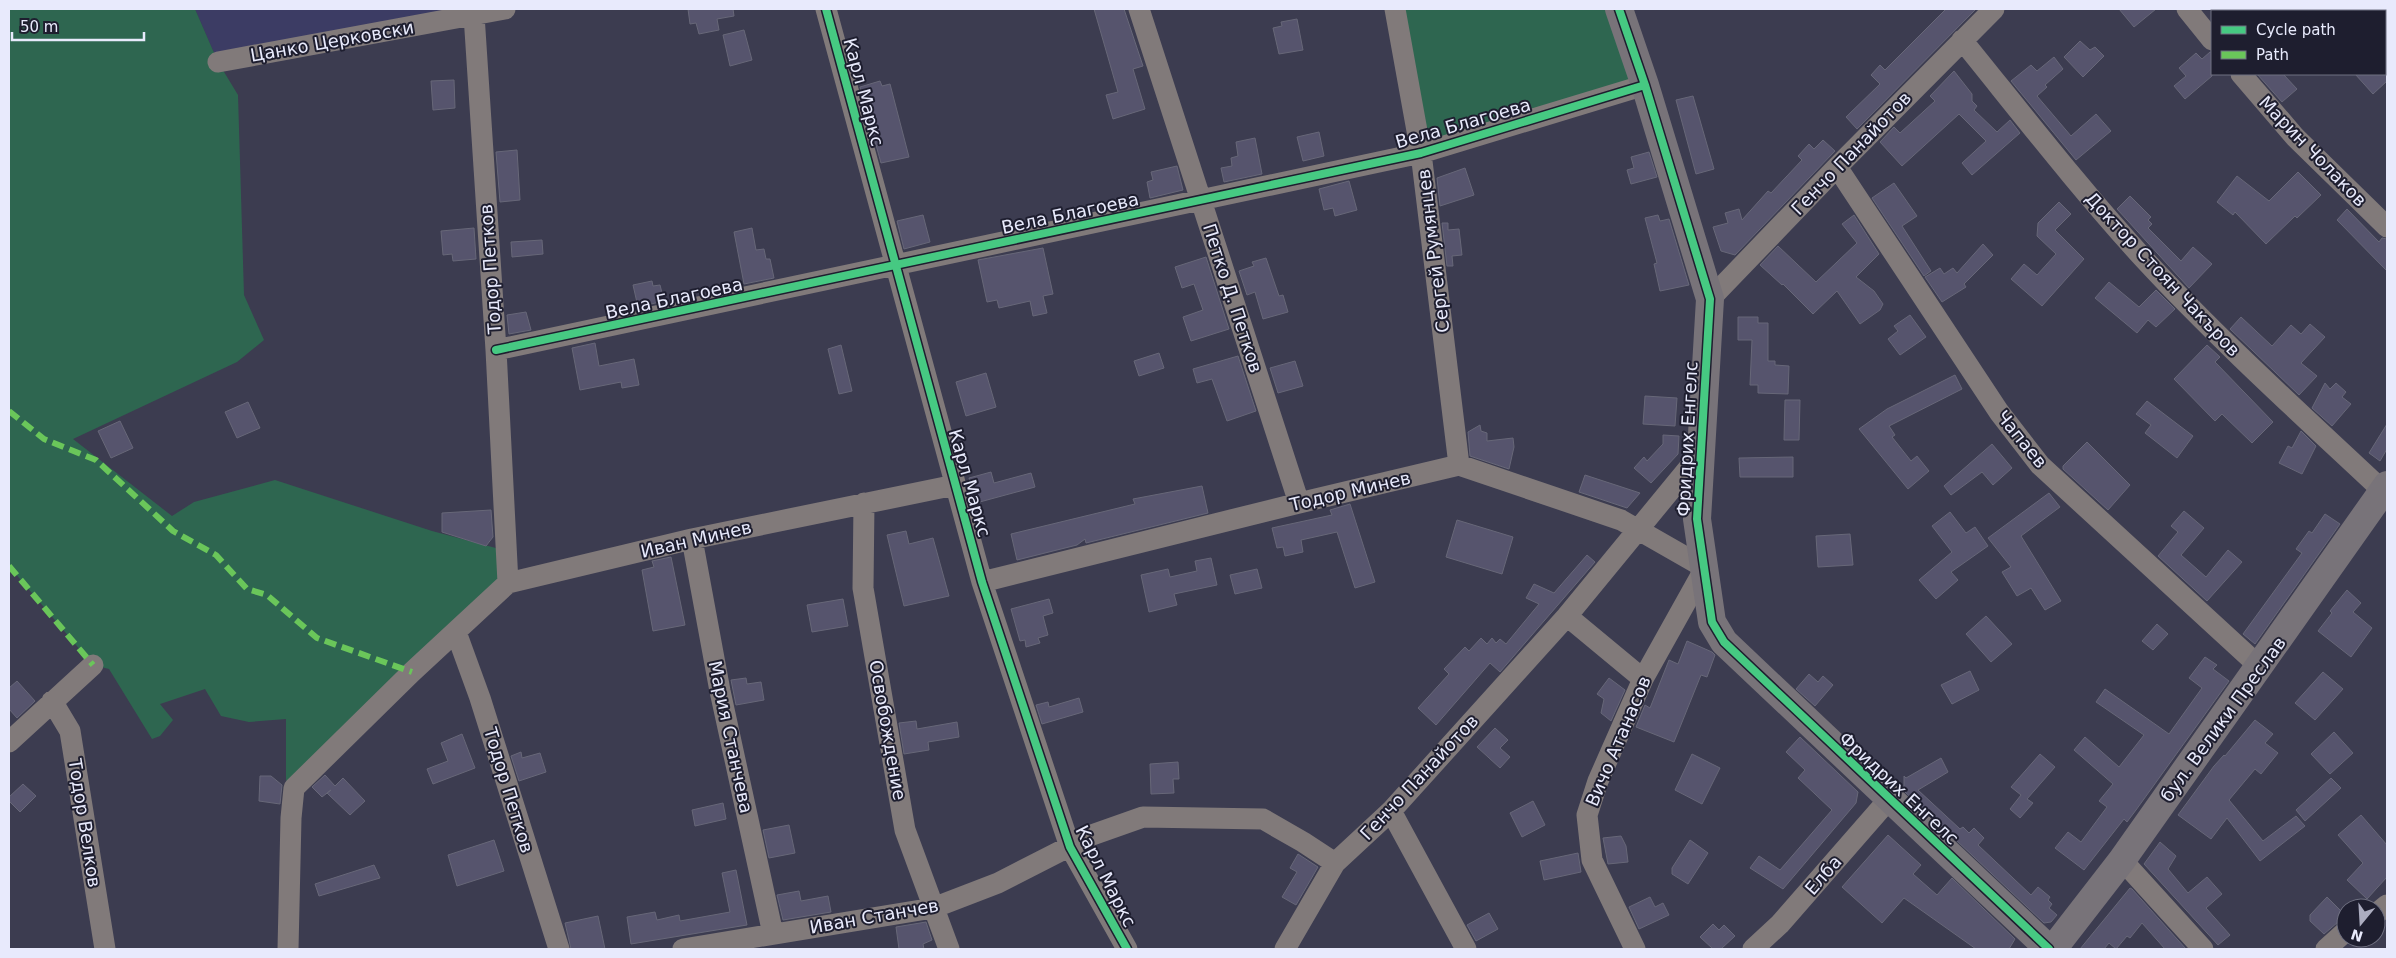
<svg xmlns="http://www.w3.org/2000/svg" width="2396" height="958" font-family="'DejaVu Sans',sans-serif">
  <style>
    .built { fill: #3c3c64 }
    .green { fill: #2e6650 }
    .building { fill: #56546d; stroke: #676778 }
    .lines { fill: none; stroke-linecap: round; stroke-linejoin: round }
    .street { stroke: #817a7a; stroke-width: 21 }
    .secondary { stroke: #787379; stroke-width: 28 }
    .quiet { stroke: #6ac65a; stroke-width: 6; stroke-dasharray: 12 6; stroke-linecap: butt }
    .cycleway-casing { stroke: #1e1e2f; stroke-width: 11 }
    .cycleway { stroke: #46c982; stroke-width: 8 }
    .labels { text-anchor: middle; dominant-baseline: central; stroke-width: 4; stroke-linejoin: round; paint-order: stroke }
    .street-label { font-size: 18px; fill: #e8eafc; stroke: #1e1e2f }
  </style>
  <rect width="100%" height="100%" fill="#3c3c50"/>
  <!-- built -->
  <path class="built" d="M195 9H505L218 62Z"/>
  <!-- green -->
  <path class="green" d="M9 9H195L218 62 238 95 244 295 264 340 237 362 73 439 172 516 194 502 275 480 432 531 507 551 508 583 294 788 286 780V719L249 722 221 716 205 689 160 704 173 720 160 736 152 739 109 669 93 665 9 566Z
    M1395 9H1619L1645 85 1421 153Z"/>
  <!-- building -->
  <path class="building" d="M688 9H733L734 16 717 19 719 30 699 34 696 23 690 24Z
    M1094 9H1124L1143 66 1133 69 1145 109 1113 119 1106 95 1118 92Z
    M1946 9H1976L1857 129 1846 117 1880 84 1871 75 1880 65 1885 70Z
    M2119 9H2156L2134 27Z
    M1297 19 1303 50 1279 54 1273 28 1282 26 1281 22Z
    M744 30 752 60 730 66 723 35Z
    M2080 41 2090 50 2095 47 2104 56 2083 77 2064 57Z
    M2210 52H2212V76L2185 99 2174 86 2186 76 2179 68 2196 53 2202 59Z
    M2054 57 2063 69 2045 85 2047 87 2037 96 2071 136 2096 114 2111 131 2076 160 2011 81 2031 65 2037 71Z
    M1954 71 1972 94V101L1977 106 1974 110 1997 132 2010 120 2020 133 1972 175 1962 163 1986 141 1959 114 1902 166 1880 142 1894 127 1900 133 1935 101 1930 96Z
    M2257 74H2283L2297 89 2282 102Z
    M2355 74H2387V81L2373 94Z
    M454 80 455 108 433 110 431 81Z
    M880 81 882 86 890 84 909 157 881 163 860 87Z
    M1693 96 1714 169 1696 174 1676 100Z
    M1319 132 1324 156 1303 161 1297 137Z
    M1255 138 1262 174 1224 182 1221 168 1232 166 1231 158 1238 156 1236 142Z
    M1823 140 1835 151 1735 255 1721 251 1713 227 1728 223 1725 213 1739 209 1742 220 1768 191 1771 193 1802 160 1798 156 1809 144 1814 149Z
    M517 150 520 200 500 202 496 152Z
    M1649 152 1657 177 1631 184 1627 170 1634 168 1631 157Z
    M1177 166 1183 190 1150 198 1147 182 1153 180 1151 172Z
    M1465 168 1474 195 1440 206 1437 178Z
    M2298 172 2321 195 2297 218 2295 216 2266 244 2235 212 2233 215 2217 202 2237 176 2269 201Z
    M1349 181 1357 210 1335 216 1333 208 1324 210 1319 189Z
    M1894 183 1917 216 1902 226 1931 271 1924 276 1872 198Z
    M2130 196 2151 217 2148 220 2152 224 2148 228 2181 261 2193 247 2212 264 2189 288 2117 209Z
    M2059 202 2071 214 2055 230 2084 259 2042 306 2011 279 2024 264 2037 275 2056 254 2037 236 2038 223Z
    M2347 209 2379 242 2382 238 2387 239V271L2337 220Z
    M923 215 930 242 904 249 897 221Z
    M1658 215 1660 221 1669 219 1689 285 1660 291 1654 264 1657 263 1645 218Z
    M1854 215 1879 254 1856 277 1874 291 1883 304 1880 310 1860 324 1837 291 1813 314 1783 284 1782 285 1760 265 1778 246 1816 282 1857 243 1842 224Z
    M1442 223H1448V230L1459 229 1462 255 1452 256 1453 266H1447Z
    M474 228 476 259 453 261 452 254 443 255 441 231Z
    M752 228 756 250 764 249 766 259H770L774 278 744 284 734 232Z
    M542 240 543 254 512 257 511 242Z
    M1983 244 1993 255 1964 284 1966 287 1942 302 1925 277 1940 268 1944 274 1953 268 1957 273Z
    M1043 248 1053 294 1043 296 1047 313 1033 316 1030 301 999 308 997 300 987 302 978 260Z
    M1206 257 1229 329 1191 341 1183 317 1203 310 1194 284 1182 288 1175 267Z
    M1266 258 1279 296 1283 295 1288 312 1263 319 1255 292 1247 295 1239 271 1254 266 1252 262Z
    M652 281 653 286 660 285 664 301 638 307 633 285Z
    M2109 282 2139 307 2156 290 2175 309 2156 327 2148 320 2137 333 2095 298Z
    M526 312 531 330 509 334 507 315Z
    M1910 315 1926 337 1900 355 1888 339 1898 331 1894 326Z
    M1738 317H1758V323H1768V361H1775V365L1789 366 1788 394 1758 393V385H1750L1752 340H1738Z
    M2241 317 2272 346 2291 325 2301 334 2310 324 2325 337 2301 363 2317 376 2299 395 2230 329Z
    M595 343 599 366 634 359 639 385 622 388 621 382 580 390 572 348Z
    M841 345 852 391 839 394 828 349Z
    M2207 345 2220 357 2215 362 2273 422 2252 443 2222 414 2215 421 2174 379Z
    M1159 353 1164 368 1139 376 1134 361Z
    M1238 356 1256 411 1227 421 1212 379 1197 383 1193 369Z
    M1295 361 1303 386 1278 393 1270 368Z
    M986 373 996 407 966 416 956 382Z
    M1955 375 1962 389 1889 426 1895 435 1892 437 1911 461 1917 456 1929 471 1908 489 1859 429 1887 409Z
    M2325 383 2330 389 2336 383 2346 392 2342 397 2351 404 2332 426 2312 408Z
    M1645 396 1677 398 1675 426 1643 424Z
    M1785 400H1800L1799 440H1784Z
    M2147 401 2193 436 2177 458 2145 433 2151 425 2136 414Z
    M248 402 260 428 237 438 225 412Z
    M120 421 133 448 111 458 98 431Z
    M2387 424V449L2380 461 2369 453Z
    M1480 425 1481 431 1487 433V441L1513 438 1514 447 1509 469 1470 456 1468 432Z
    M2301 431 2316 446 2302 474 2279 463 2288 446 2292 448Z
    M1663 435 1679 436 1678 454 1651 483 1634 468 1644 457 1647 461 1663 444Z
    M2087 442 2130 485 2108 510 2063 469V466Z
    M1992 444 2012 468 1993 485 1982 472 1951 495 1944 486Z
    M1793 457V477H1740L1739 458Z
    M991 472 994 483 1031 473 1035 487 976 503 969 478Z
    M1585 475 1640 493 1627 508 1579 492Z
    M1202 486 1208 513 1086 543 1085 539 1077 545 1017 560 1011 534 1135 504 1133 499Z
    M2049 493 2060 507 2021 536 2061 601 2045 610 2031 588 2017 596 2002 572 2011 567 1988 538Z
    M1350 504 1375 582 1355 588 1337 532 1301 540 1303 552 1285 556 1283 547 1277 548 1272 528 1332 515 1330 510Z
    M491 510 493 537 486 546 442 532V513Z
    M2184 511 2204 528 2181 555 2206 577 2228 550 2242 562 2207 601 2158 556 2178 532 2171 526Z
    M1950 512 1966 533 1975 527 1988 546 1951 572 1958 580 1936 599 1919 580 1952 552 1932 526Z
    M2325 514 2340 524 2255 644 2243 634 2302 553 2296 549 2309 531 2312 533Z
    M1457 520 1513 537 1502 574 1446 557Z
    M906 531 909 544 933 538 949 596 904 606 887 535Z
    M1850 534 1853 565 1818 567 1816 536Z
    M1587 555 1595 562 1500 672 1490 663 1436 725 1418 708 1449 674 1444 669 1465 647 1469 651 1481 638 1487 644 1492 638 1496 643 1500 639 1506 644 1539 604 1526 598 1534 584 1554 593Z
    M671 557 685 625 653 631 642 570 654 567 652 561Z
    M1211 558 1217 585 1174 594 1177 605 1149 612 1141 575 1168 569 1170 577 1197 571 1195 561Z
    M1257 569 1262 588 1235 594 1230 575Z
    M2347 590 2361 603 2353 612 2372 628 2351 657 2318 631 2332 613 2330 611Z
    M843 599 848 626 812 632 807 605Z
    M1049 599 1053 613 1043 616 1048 635 1038 638 1040 643 1026 647 1025 640 1020 641 1011 609Z
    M1986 616 2012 644 1991 662 1966 634Z
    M2157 624 2168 634 2153 650 2142 641Z
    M1687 641 1712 652 1715 655 1707 677 1701 675 1674 742 1636 727 1645 705 1650 708 1669 660 1678 664Z
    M2205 657 2217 665 2213 669 2229 681 2136 810 2127 822 2124 819 2084 870 2055 848 2068 832 2081 842 2107 807 2099 801 2113 784 2074 750 2085 737 2119 767 2144 735 2096 702 2105 689 2169 734 2202 688 2189 678Z
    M1970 671 1979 690 1952 704 1941 685Z
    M2323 672 2343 689 2315 720 2295 703Z
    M1809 674 1818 682 1823 676 1833 685 1815 706 1796 689Z
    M746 678 747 684 761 682 764 700 736 705 731 680Z
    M1609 678 1625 690 1611 721 1601 713 1604 699 1597 694Z
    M17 681 35 701 17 718 9 709V688Z
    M1079 698 1083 712 1042 724 1036 705 1048 702 1049 707Z
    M2255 720 2273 734 2265 743 2278 753 2261 774 2255 769 2229 800 2263 841 2296 816 2305 826 2260 861 2227 818 2211 839 2178 815 2214 766 2224 755 2225 756Z
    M916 721 917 729 957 722 959 737 928 742 929 750 904 754 899 723Z
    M1495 728 1508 740 1500 748 1510 757 1500 768 1477 747Z
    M2334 732 2353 753 2330 774 2311 754Z
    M462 734 475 768 433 784 427 769 448 761 441 743Z
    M1800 737 1858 792 1856 803 1783 889 1750 868 1759 856 1780 870 1832 810 1798 778 1805 770 1786 752Z
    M521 752 522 758 540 753 546 772 519 781 511 756Z
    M1692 754 1720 768 1702 804 1675 790Z
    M2040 754 2055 767 2027 799 2033 803 2020 818 2010 809 2021 795 2011 787Z
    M1941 758 1948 772 1918 790 1960 829 1963 827 1969 833 1974 828 1984 838 1978 845 2031 895 2038 887 2050 897 2048 900 2052 904 2049 908 2057 915 2051 922 2044 923 1904 791V776L1906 778Z
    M1178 762 1179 779H1173L1174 793 1151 794 1150 764Z
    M325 775 335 786 343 778 365 801 350 815 327 793 331 790 322 797 312 787Z
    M260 776H271L282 785 280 804 259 801Z
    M2331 778 2341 788 2305 821 2296 810Z
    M23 784 36 796 20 812 9 801V797Z
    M1533 801 1545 825 1522 837 1510 813Z
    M723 803 726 819 695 826 692 810Z
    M2361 815 2387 845V877L2367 899 2347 880 2363 863 2338 835Z
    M789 825 795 853 769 858 763 830Z
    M1888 835 1921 865 1913 874 1937 895 1952 878 2015 939 2009 949H1976L1904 898 1882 923 1842 887Z
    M1621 836 1626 846 1628 862 1608 864 1603 838Z
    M494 840 504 871 457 886 448 855Z
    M1690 840 1708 853 1688 884 1672 874V868Z
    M2160 842 2176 856 2168 869 2188 893 2207 877 2222 894 2206 908 2230 935 2218 945 2144 864Z
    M1578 853 1581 872 1544 880 1540 861Z
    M1298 854 1318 867 1296 905 1282 897 1297 872 1290 868Z
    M374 865 380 878 319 896 315 884Z
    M736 870 747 925 631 944 627 917 655 912 657 920 679 915 680 921 730 912 722 873Z
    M2130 888 2132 889 2186 949H2165L2142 923 2130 938 2127 936 2116 949 2109 943 2104 949H2080Z
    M799 891 801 901 828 896 831 912 783 920 777 895Z
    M1650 897 1655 907 1663 903 1669 915 1639 929 1629 907Z
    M2327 897 2346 916V919L2338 922 2324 934 2310 921V915Z
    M1489 913 1498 929 1476 941 1467 925Z
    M598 916 605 949H571L565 923Z
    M926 922 932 940 923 944 924 949H899L896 927Z
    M1713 924 1719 930 1724 925 1735 936 1721 949H1713L1700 937Z"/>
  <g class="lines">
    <!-- street -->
    <path class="street" d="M826 9 982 582 1070 847 1127 949
      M1139 9 1299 503
      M1395 9 1421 153 1459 465
      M2187 9 2212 40
      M474 15 496 350 508 583
      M1962 40C2022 114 2080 189 2144 259 2219 340 2302 415 2383 491
      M218 62 505 9
      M2241 74 2295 137 2387 227
      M1837 167 1999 412 2040 465 2260 667
      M1710 299 1837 167 1994 9
      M496 350 1421 153 1645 85
      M864 503 863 588 905 830 949 949
      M692 539 720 691 773 934
      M982 582 1299 503 1459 465 1621 520 1705 568 1643 679 1598 781 1587 815 1592 860 1635 949
      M1567 616 1643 679
      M456 632 480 698 559 949
      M52 701 70 731 105 949
      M9 742 93 665
      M1391 811 1466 949
      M2122 860 2203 949
      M2376 914 2387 905
      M288 949 291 818 294 788 412 672 508 583 692 539 955 485
      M683 949 933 908 998 883 1092 835 1143 817 1263 819 1303 842 1335 863
      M1285 949 1335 863 1391 811 1567 616 1701 453
      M1753 949 1780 924 1890 798
      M2326 949 2346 931"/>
    <!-- secondary -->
    <path class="secondary" d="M1619 9 1645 85 1710 299 1697 519 1712 622 1724 642 2049 949
      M2053 949 2122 860 2387 485"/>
    <!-- quiet -->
    <path class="quiet" d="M9 411 44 439 96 460 173 531 216 555 247 589 267 595 317 638 412 672
      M9 566 93 665"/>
    <!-- cycleway casing -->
    <g class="cycleway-casing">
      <path id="cycleway" d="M826 9 982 582 1070 847 1127 949
        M1619 9 1645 85 1710 299 1697 519 1712 622 1724 642 2049 949
        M496 350 1421 153 1645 85"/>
    </g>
    <!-- cycleway -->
    <use href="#cycleway" class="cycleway"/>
  </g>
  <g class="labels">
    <!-- street labels -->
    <g class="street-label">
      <text transform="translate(332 41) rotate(-10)">Цанко Церковски</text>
      <text transform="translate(864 92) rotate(75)">Карл Маркс</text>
      <text transform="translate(1463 123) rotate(-16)">Вела Благоева</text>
      <text transform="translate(2313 151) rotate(46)">Марин Чолаков</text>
      <text transform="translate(1851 153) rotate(-46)">Генчо Панайотов</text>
      <text transform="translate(1070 213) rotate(-12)">Вела Благоева</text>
      <text transform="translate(1433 251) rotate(-97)">Сергей Румянцев</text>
      <text transform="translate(490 269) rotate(-94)">Тодор Петков</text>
      <text transform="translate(2163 274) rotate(47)">Доктор Стоян Чакъров</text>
      <text transform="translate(674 298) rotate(-12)">Вела Благоева</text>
      <text transform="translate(1233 298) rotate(72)">Петко Д. Петков</text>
      <text transform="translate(1687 439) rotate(-87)">Фридрих Енгелс</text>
      <text transform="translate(2022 439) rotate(51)">Чапаев</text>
      <text transform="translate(970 483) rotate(74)">Карл Маркс</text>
      <text transform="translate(1350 491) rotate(-13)">Тодор Минев</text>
      <text transform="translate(696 539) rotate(-13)">Иван Минев</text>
      <text transform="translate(2223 719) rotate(-54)">бул. Велики Преслав</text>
      <text transform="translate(888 730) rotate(80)">Освобождение</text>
      <text transform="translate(731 737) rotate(78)">Мария Станчева</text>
      <text transform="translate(1618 741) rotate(-67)">Вичо Атанасов</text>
      <text transform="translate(1419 777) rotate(-47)">Генчо Панайотов</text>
      <text transform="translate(1899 788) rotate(43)">Фридрих Енгелс</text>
      <text transform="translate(509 790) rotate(73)">Тодор Петков</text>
      <text transform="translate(85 823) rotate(81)">Тодор Велков</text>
      <text transform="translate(1823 875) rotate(-49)">Елба</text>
      <text transform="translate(1106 876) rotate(63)">Карл Маркс</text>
      <text transform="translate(874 916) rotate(-10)">Иван Станчев</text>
    </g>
  </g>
  <!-- border -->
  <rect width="2396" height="958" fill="none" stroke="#e8eafc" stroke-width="20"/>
  <!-- legend -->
  <rect x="2211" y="10" width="175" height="65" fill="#1e1e2f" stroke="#6f7081"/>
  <rect x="2221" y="26" width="25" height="8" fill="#46c982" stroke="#6f7081"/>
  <text x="2256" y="35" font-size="15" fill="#e8eafc">Cycle path</text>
  <rect x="2221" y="51" width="25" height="8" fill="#6ac65a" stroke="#6f7081"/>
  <text x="2256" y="60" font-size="15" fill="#e8eafc">Path</text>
  <!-- north arrow -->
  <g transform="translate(2361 923) rotate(198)"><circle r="24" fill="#1e1e2f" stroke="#6f7081"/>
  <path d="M0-4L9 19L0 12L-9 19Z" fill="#acadc0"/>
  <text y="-8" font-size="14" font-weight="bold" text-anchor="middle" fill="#e8eafc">N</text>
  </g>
  <!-- scale -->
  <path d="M12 32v8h132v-8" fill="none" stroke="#e8eafc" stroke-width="2.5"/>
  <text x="20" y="32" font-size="15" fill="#e8eafc" stroke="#1e1e2f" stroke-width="4" paint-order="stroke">50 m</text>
</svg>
